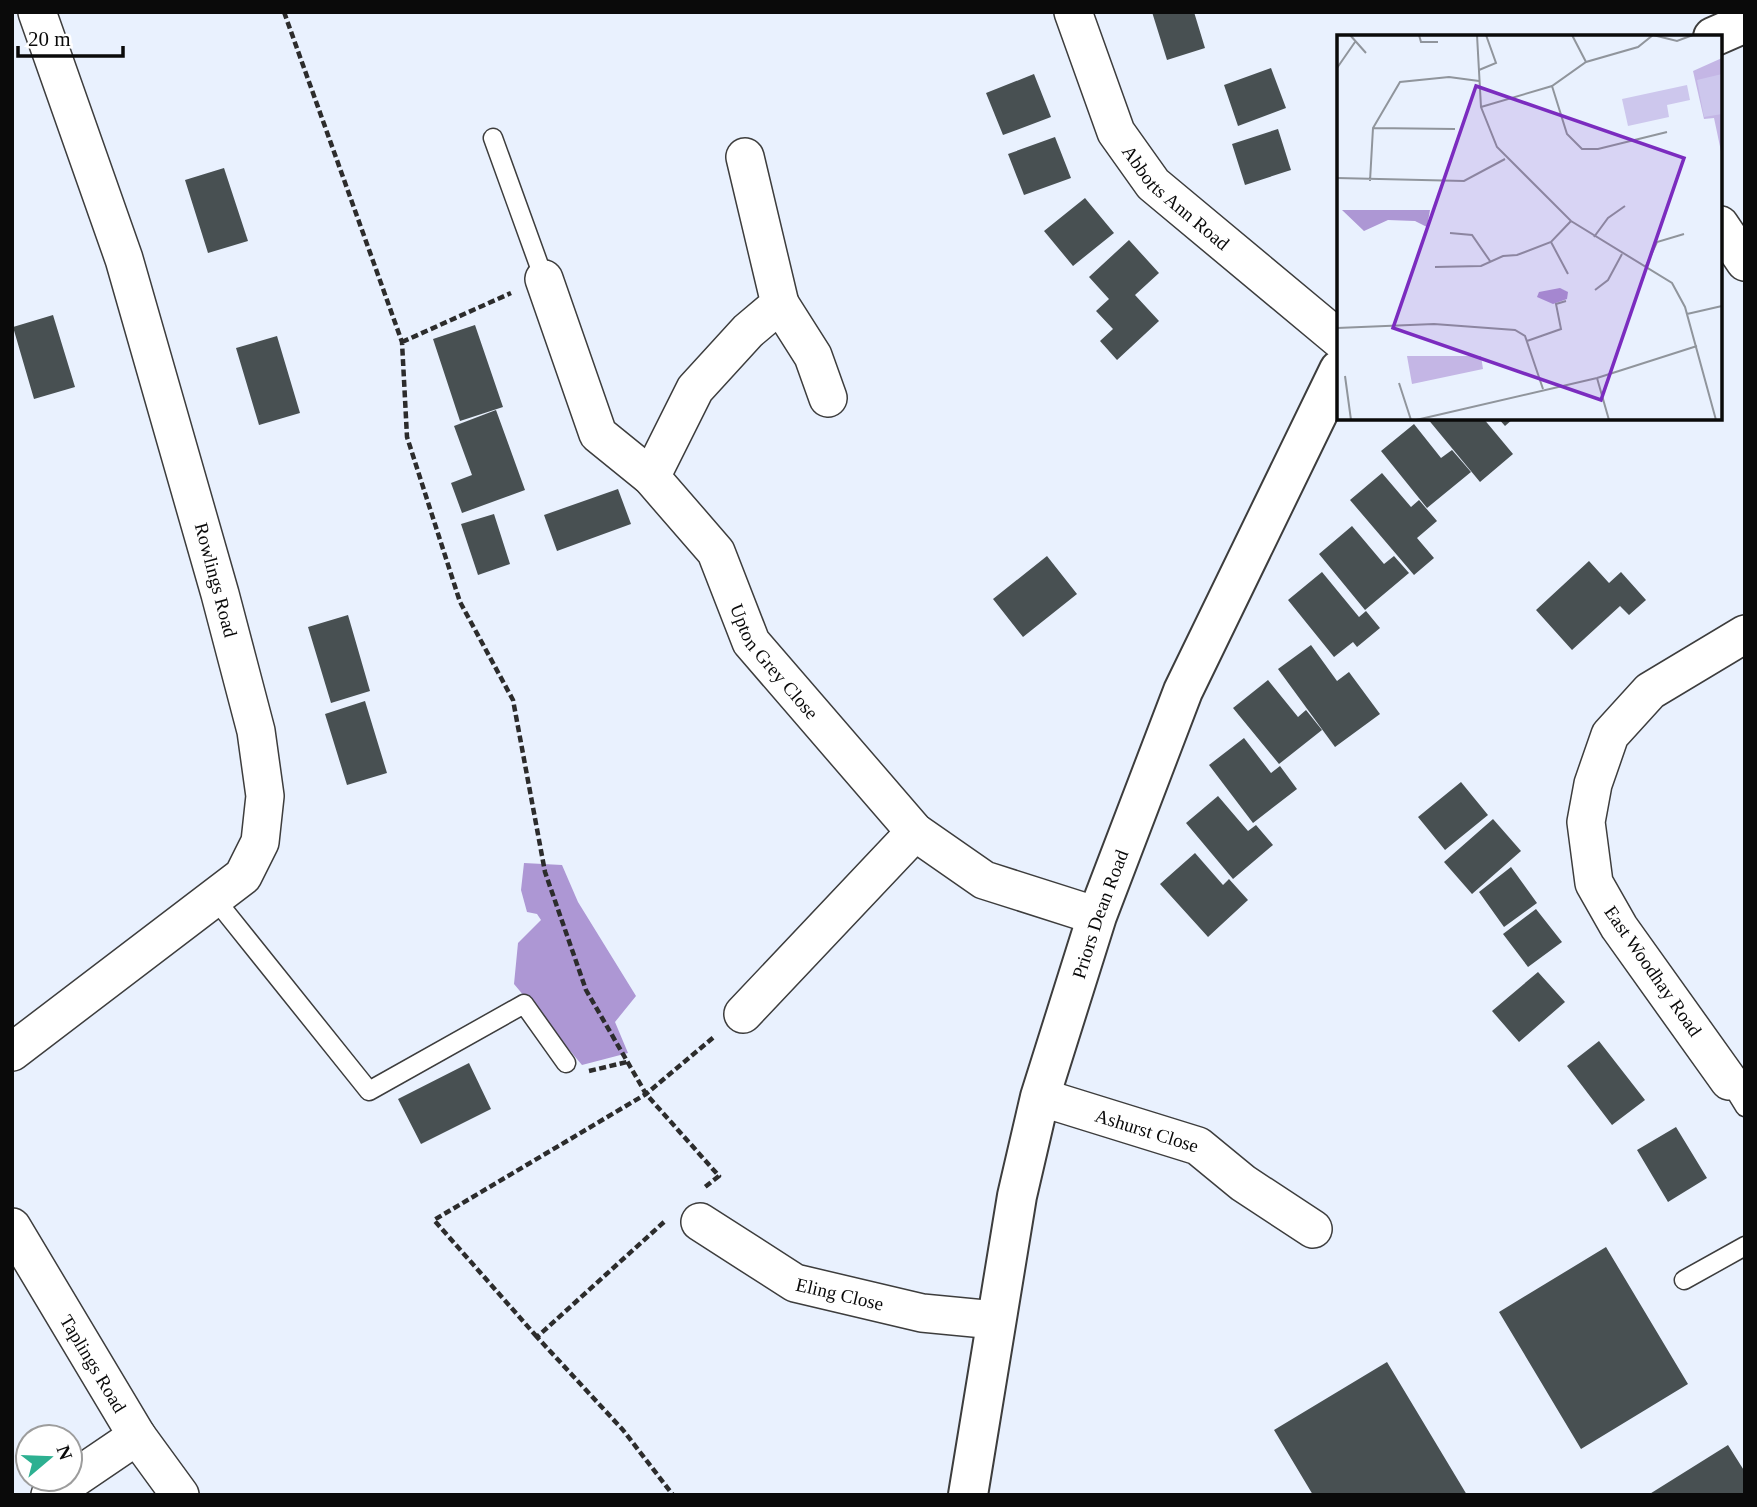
<svg xmlns="http://www.w3.org/2000/svg" width="1757" height="1507" font-family="Georgia,serif">
  <style>
    .forest { fill: #ad97d4 }
    .building { fill: #485052 }
    .lines { fill: none; stroke-linecap: round; stroke-linejoin: round }
    .service-casing { stroke: #3d3d3d; stroke-width: 21 }
    .minor-casing { stroke: #3d3d3d; stroke-width: 40 }
    .tertiary-casing { stroke: #3d3d3d; stroke-width: 42 }
    .path { stroke: #2c2c2c; stroke-width: 4.5; stroke-dasharray: 7 3.5; stroke-linecap: butt }
    .service { stroke: #fff; stroke-width: 18 }
    .minor { stroke: #fff; stroke-width: 37 }
    .tertiary { stroke: #fff; stroke-width: 38 }
    .labels { text-anchor: middle; dominant-baseline: central; stroke-width: 7; stroke-linejoin: round; paint-order: stroke }
    .street-label { font-size: 19px; fill: #0a0a0a; stroke: #fff }
    .inset-road { fill: none; stroke: #90959c; stroke-width: 2 }
    .view { fill: #7b2cbf; fill-opacity: 0.15; stroke: #7b2cbf; stroke-width: 3.5 }
    .inset-edge { fill: none; stroke: #0a0a0a; stroke-width: 3.5 }
  </style>
  <rect width="100%" height="100%" fill="#e9f1fe"/>
  <!-- forest -->
  <path class="forest" d="M524 863 562 865 578 902 636 996 615 1022 628 1053 582 1065 514 984 518 943 541 920 537 914 527 912 521 890Z"/>
  <!-- building -->
  <path class="building" d="M1152 12H1194L1205 48 1167 60Z
    M1271 68 1286 108 1238 126 1224 85Z
    M1034 74 1051 117 1003 135 986 93Z
    M1278 129 1291 170 1245 185 1232 144Z
    M1055 137 1071 178 1024 195 1008 154Z
    M224 168 248 241 208 253 185 180Z
    M1085 198 1114 233 1073 266 1044 231Z
    M1129 240 1159 273 1135 295 1159 321 1117 360 1100 341 1113 329 1096 311 1109 299 1089 277Z
    M53 315 75 387 34 399 13 327Z
    M475 325 503 407 460 421 433 339Z
    M277 336 300 413 259 425 236 348Z
    M496 410 525 490 462 513 451 483 472 475 454 426Z
    M1427 418H1483L1513 454 1480 482Z
    M1498 418H1514L1505 426Z
    M1414 424 1441 458 1452 450 1471 472 1427 508 1381 451Z
    M1382 473 1411 507 1419 500 1437 521 1417 538 1434 558 1414 575 1350 500Z
    M618 489 631 524 557 551 544 515Z
    M494 514 510 564 478 575 461 524Z
    M1352 526 1384 564 1394 556 1409 573 1365 610 1319 554Z
    M1047 556 1077 594 1023 637 993 599Z
    M1589 561 1609 583 1621 572 1646 600 1629 615 1620 606 1572 650 1536 610Z
    M1322 572 1359 617 1366 611 1380 628 1357 647 1353 642 1334 657 1288 600Z
    M348 615 370 691 331 703 308 627Z
    M1311 645 1337 681 1349 672 1380 714 1335 747 1278 669Z
    M1268 680 1298 717 1306 710 1322 730 1279 764 1233 708Z
    M365 701 387 773 347 785 325 714Z
    M1244 738 1271 773 1280 766 1297 789 1253 823 1209 765Z
    M1461 782 1488 815 1445 850 1418 817Z
    M1218 796 1248 831 1256 825 1273 845 1233 879 1186 823Z
    M1493 819 1521 851 1472 894 1444 862Z
    M1195 853 1223 885 1229 879 1248 900 1208 937 1160 884Z
    M1511 867 1537 903 1504 927 1479 892Z
    M1536 909 1562 942 1528 967 1503 934Z
    M1538 972 1565 1002 1519 1042 1492 1011Z
    M1599 1041 1645 1100 1612 1125 1567 1066Z
    M469 1063 491 1109 421 1144 398 1099Z
    M1676 1127 1707 1178 1668 1202 1637 1150Z
    M1606 1247 1688 1384 1581 1449 1499 1312Z
    M1387 1362 1467 1495H1313L1274 1430Z
    M1728 1445 1745 1472V1495H1648Z"/>
  <g class="lines">
    <!-- service casing -->
    <g class="service-casing">
      <path id="service" d="M493 138 544 279
        M215 899 369 1091 524 1004 566 1063
        M1729 1081 1745 1107
        M1684 1280 1745 1246"/>
    </g>
    <!-- minor casing -->
    <g class="minor-casing">
      <g id="minor">
        <path id="s1" d="M1073 12 1116 132 1153 184 1339 339"/>
        <path d="M1720 225 1745 262"/>
        <path id="s2" d="M544 279 598 434 651 477 716 552 751 642 915 832 984 880 1097 916"/>
        <path d="M780 304 813 356 828 398"/>
        <path d="M651 477 695 389 748 331 780 304 745 157"/>
        <path d="M743 1014 915 832"/>
        <path d="M12 1052 243 876 260 842 265 796 256 731 220 594 124 259 37 12"/>
        <path d="M1729 1081 1619 927 1594 883 1586 822 1593 784 1610 735 1650 691 1745 634"/>
        <path id="s3" d="M1040 1097 1198 1146 1243 1183 1313 1229"/>
        <path id="s4" d="M700 1222 795 1283 922 1313 995 1320"/>
        <path id="s5" d="M12 1227 137 1436 180 1495"/>
        <path d="M50 1495 137 1436"/>
      </g>
    </g>
    <!-- tertiary casing -->
    <g class="tertiary-casing">
      <g id="tertiary">
        <path d="M1713 37 1745 23"/>
        <path id="s6" d="M968 1495 1017 1196 1040 1097 1097 916 1183 691 1339 370"/>
      </g>
    </g>
    <!-- path -->
    <path class="path" d="M284 12 402 342 407 437 460 602 513 700 545 872 586 990 646 1094 719 1176 705 1187
      M402 342 511 293
      M589 1071 627 1062
      M664 1222 537 1337 623 1430 673 1495
      M537 1337 434 1220 646 1094 715 1036"/>
    <!-- service -->
    <use href="#service" class="service"/>
    <!-- minor -->
    <use href="#minor" class="minor"/>
    <!-- tertiary -->
    <use href="#tertiary" class="tertiary"/>
  </g>
  <g class="labels">
    <!-- street labels -->
    <g class="street-label">
      <text stroke="none"><textPath href="#s1" startOffset="217">Abbotts Ann Road</textPath></text>
      <text transform="translate(216 580) rotate(75)">Rowlings Road</text>
      <text stroke="none"><textPath href="#s2" startOffset="457">Upton Grey Close</textPath></text>
      <text stroke="none"><textPath href="#s6" startOffset="597">Priors Dean Road</textPath></text>
      <text transform="translate(1653 971) rotate(55)">East Woodhay Road</text>
      <text stroke="none"><textPath href="#s3" startOffset="112">Ashurst Close</textPath></text>
      <text stroke="none"><textPath href="#s4" startOffset="159">Eling Close</textPath></text>
      <text stroke="none"><textPath href="#s5" startOffset="159">Taplings Road</textPath></text>
    </g>
  </g>
  <!-- overview -->
  <g transform="translate(1337 35)">
    <rect width="385" height="385" fill="#e9f1fe"/>
    <path d="M385 23V121L377 83 367 84 356 36ZM70 321H144L146 334 75 349Z" fill="#c4b6e5"/>
    <path d="M5 175H93L90 192 78 186 51 185 27 196ZM223 253 231 257 230 264 216 269 200 262 202 257Z" fill="#ad97d4"/>
    <path d="M385 39V79L367 82 360 45ZM350 50 353 65 330 70 332 82 291 91 285 64Z" fill="#cdc7ed"/>
    <path class="inset-road" d="M13 0 29 18M82 0 84 7H101M140 0 144 72 160 112 234 186 335 248 348 272 379 385M235 0 249 27M316 0 340 6 356 0M0 33 18 7M142 35 159 28 149 0M215 51 230 99 245 114H261L330 97M144 72 215 51 249 27 301 12 316 0M36 93 118 94M0 143 127 146 168 124M33 146 36 93 63 47 112 42 142 46M113 198 135 200 153 226M257 202 271 183 288 171M214 207 231 239M309 231 320 207 347 199M98 232 144 231 166 221 180 220 214 207 234 186M258 255 271 245 285 219M350 279 385 271M0 293 97 289 178 295 188 301 206 354M190 306 224 294 219 269 229 266M8 341 14 385M260 343 272 385M62 348 74 385M79 385 260 343 360 311"/>
    <path class="view" d="M139 51 347 123 264 365 56 293Z"/>
    <rect width="385" height="385" class="inset-edge"/>
  </g>
  <!-- border -->
  <rect width="1757" height="1507" fill="none" stroke="#0a0a0a" stroke-width="28"/>
  <!-- north arrow -->
  <g transform="translate(49 1458) rotate(71)"><circle r="33" fill="#ffffff" stroke="#9d9d9d" stroke-width="2"/>
  <path d="M0-5L12 26L0 18L-12 26Z" fill="#2db091"/>
  <text y="-10" font-size="19" font-weight="bold" text-anchor="middle" fill="#0a0a0a">N</text>
  </g>
  <!-- scale -->
  <path d="M18 46v10h105v-10" fill="none" stroke="#0a0a0a" stroke-width="3.5"/>
  <text x="28" y="46" font-size="21" fill="#0a0a0a" stroke="#ffffff" stroke-width="5" paint-order="stroke">20 m</text>
</svg>
